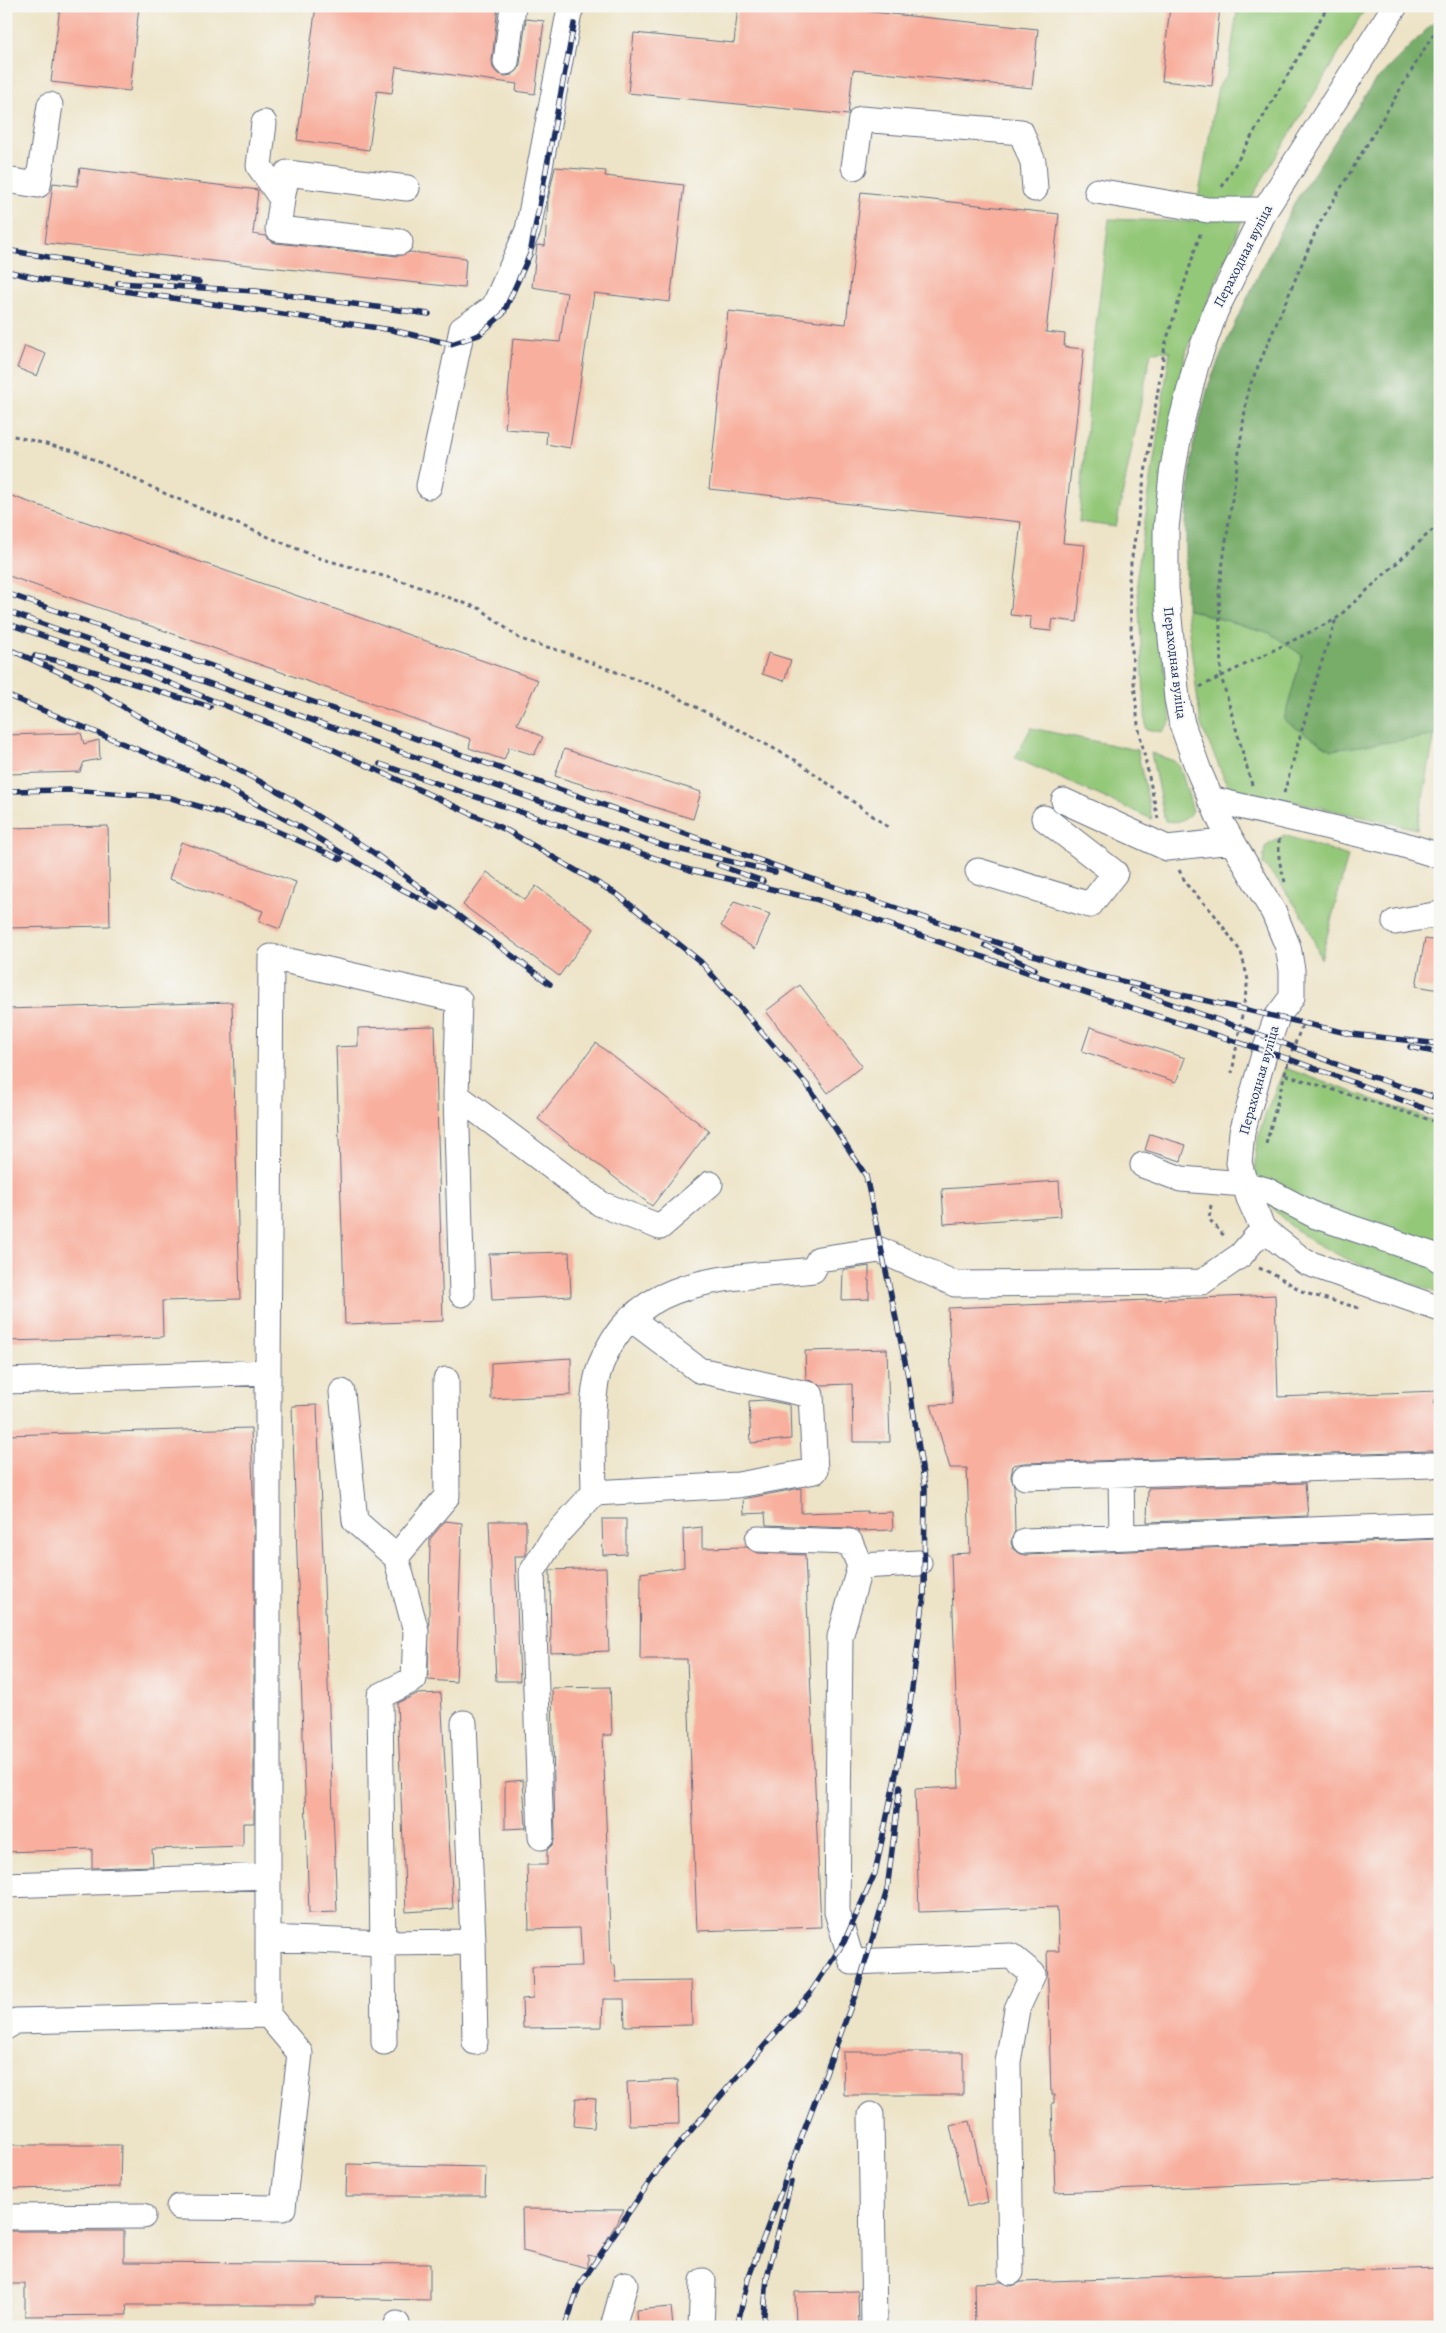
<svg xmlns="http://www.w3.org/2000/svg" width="1446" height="2333" font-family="Alegreya,serif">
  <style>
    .green { fill: #94c879; stroke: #587c6c }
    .forest { fill: #77ac69; stroke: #496e64 }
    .building { fill: #f8af9d }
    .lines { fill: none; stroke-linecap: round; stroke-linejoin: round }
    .minor-casing { stroke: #646e82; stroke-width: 27 }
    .path { stroke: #646e82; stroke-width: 3; stroke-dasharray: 4 4; stroke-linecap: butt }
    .minor { stroke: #fff; stroke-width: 25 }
    .rail-casing { stroke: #1b2f5e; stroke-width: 5.5 }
    .rail { stroke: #f6f6f2; stroke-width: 4; stroke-dasharray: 11; stroke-linecap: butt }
    .labels { text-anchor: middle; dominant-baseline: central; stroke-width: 4; stroke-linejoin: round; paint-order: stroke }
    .street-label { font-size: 14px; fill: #1b2f5e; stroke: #f6f6f2 }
  </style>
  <rect width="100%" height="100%" fill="#f6f6f2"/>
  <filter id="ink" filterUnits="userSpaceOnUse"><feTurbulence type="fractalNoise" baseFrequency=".02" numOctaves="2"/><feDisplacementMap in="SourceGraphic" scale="10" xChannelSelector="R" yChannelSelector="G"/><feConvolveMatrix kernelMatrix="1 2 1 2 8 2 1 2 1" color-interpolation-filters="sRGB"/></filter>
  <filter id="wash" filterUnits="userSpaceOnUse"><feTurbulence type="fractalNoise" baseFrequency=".0096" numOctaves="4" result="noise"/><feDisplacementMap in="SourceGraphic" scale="20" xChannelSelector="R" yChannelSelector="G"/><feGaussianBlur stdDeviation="1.12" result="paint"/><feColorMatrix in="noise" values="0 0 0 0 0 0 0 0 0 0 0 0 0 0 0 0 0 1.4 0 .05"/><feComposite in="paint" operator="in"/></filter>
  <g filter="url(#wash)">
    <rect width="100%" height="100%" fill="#ede3c6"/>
    <!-- green -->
    <path class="green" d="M1238 6H1367L1253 195 1187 349 1169 435 1153 575 1171 721 1162 732 1146 729 1137 575 1170 351 1151 352 1116 527 1079 522 1092 359 1109 219 1194 222 1218 87 1228 73Z
      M1186 609 1270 633 1302 655 1284 720 1331 750 1435 734 1417 829 1228 787 1201 725Z
      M1031 728 1137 750 1152 819 1015 758Z
      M1151 753 1174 761 1180 767 1193 811C1184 821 1178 823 1165 821Z
      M1284 835 1348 856 1321 959 1306 921 1282 886 1263 864 1265 847Z
      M1285 1068 1440 1123V1294C1382 1272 1270 1243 1256 1173 1250 1142 1273 1096 1285 1068Z"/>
    <!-- forest -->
    <path class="forest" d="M1440 16V735L1331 750 1284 720 1302 655 1270 633 1186 609V522L1193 446 1209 384 1232 329 1294 203 1375 81Z"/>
    <g id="blocks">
      <!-- building -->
      <path class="building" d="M60 6H139L130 91 51 82Z
        M316 6H498L492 61 493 68 497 73 505 76 512 75 518 70 520 64 526 19 544 21 535 94 516 91 517 84 396 67 392 93 377 91 369 150 297 140Z
        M738 6H813L1038 29 1032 88 853 70 848 115 628 93 634 33 734 43Z
        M1170 6H1220L1212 86 1162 81Z
        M555 167 606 171 605 176 684 185 670 302 594 293 570 448 546 444 547 432 505 429 513 338 560 342 567 293 532 287 537 245 545 246 548 199Z
        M80 168 258 190 253 234 266 236 270 241 276 243 398 256 410 252 466 258 464 288 45 243 53 183 77 186Z
        M861 192 1059 214 1046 332 1065 334 1064 347 1084 349 1063 543 1085 545 1077 622 1053 619 1051 631 1030 629 1031 617 1010 615 1021 522 709 489 728 311 846 324Z
        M25 346 46 354 37 376 17 368Z
        M6 494 538 680 517 724 543 737 534 755 509 747 504 760 469 748 471 739 6 575Z
        M768 653 791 660 784 681 762 674Z
        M81 733 84 744 99 740 100 759 84 762 80 772 6 774V735Z
        M564 749 701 792 693 819 555 776Z
        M108 826 110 926 6 928V828Z
        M181 842 296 882 280 929 259 921 263 911 169 879Z
        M487 872 525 900 536 886 594 929 559 976 463 905Z
        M734 902 770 914 755 949 721 926Z
        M1425 939 1440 941V990L1416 986Z
        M800 985 862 1066 828 1093 766 1011Z
        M232 1002 240 1299 162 1301 163 1337 6 1341V1009Z
        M435 1026 443 1321 345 1324 336 1047 358 1046V1028Z
        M1090 1027 1185 1058 1176 1082 1082 1051Z
        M596 1043 709 1131 652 1206 538 1119Z
        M1150 1134 1186 1145 1181 1161 1145 1150Z
        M1059 1181 1061 1216 944 1224 942 1189Z
        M569 1252 571 1296 492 1300 489 1254Z
        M869 1266V1299L842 1300 843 1270Z
        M1275 1295 1278 1397 1437 1391 1434 1405H1440V1453L1432 1451 1024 1463 1013 1465 1011 1477 1014 1486 1015 1531 1011 1542 1013 1549 1018 1553 1026 1555 1440 1539V2178L1055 2192 1052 2103H1054V2095H1051L1047 1951H1059L1057 1907 919 1912 915 1789 959 1787 951 1554 970 1553 967 1468H950L931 1405 953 1404 948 1308Z
        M887 1349 890 1442H853L852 1384 821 1385 806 1379 805 1351Z
        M571 1358V1395L491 1399V1363Z
        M765 1400 790 1405 791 1439 751 1443 749 1401Z
        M317 1405 337 1912 309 1913 292 1406Z
        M251 1428 254 1524V1823H243V1846L152 1849 153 1866 92 1868V1849L6 1852V1435Z
        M1305 1483 1308 1516 1147 1522 1148 1488Z
        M801 1488V1513L867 1511V1513L892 1512 893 1530 859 1531 850 1528 766 1525 765 1513 744 1514 743 1499Z
        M602 1519H626V1554L603 1555Z
        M445 1521 462 1523 456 1682 428 1680 430 1539Z
        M489 1521H526V1554L525 1556H515L520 1681H496Z
        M702 1527V1548L747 1547 758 1553 805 1555 821 1927 697 1931 687 1659H640L641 1573 684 1567 683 1529Z
        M606 1568 609 1651 551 1653 550 1570Z
        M610 1687 612 1735H603L611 1964 615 1965 616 1982 691 1981 692 2025 625 2026 624 1999H603L602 2027 523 2028 522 1999 533 1998 532 1967 582 1966 580 1928 529 1929 527 1865H547V1850L553 1844 555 1837 552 1688Z
        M441 1693 453 1909 406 1912 397 1703 417 1694Z
        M523 1780 526 1828 505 1829V1782Z
        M843 2052H963V2095H844Z
        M678 2080 679 2124 629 2125 627 2082Z
        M576 2098 596 2099 594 2128 574 2126Z
        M970 2121 988 2202 967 2207 950 2126Z
        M6 2145H121L120 2187 6 2189Z
        M347 2164 486 2167 485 2196H346Z
        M522 2209 624 2210 597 2257 588 2255V2268L523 2251Z
        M6 2231H124V2262L430 2264V2300L315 2298V2305H126L127 2315 25 2316V2284H6Z
        M1440 2268V2327H975L974 2283 1002 2282 1012 2286 1021 2282Z
        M858 2291 859 2327H796L795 2292Z
        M671 2307 673 2327H637L636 2310Z"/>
    </g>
  </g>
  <g filter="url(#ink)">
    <use href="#blocks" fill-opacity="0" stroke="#646e82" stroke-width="1"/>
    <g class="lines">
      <!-- minor casing -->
      <g class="minor-casing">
        <path id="minor" d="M1395 6 1265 210 1215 312 1196 365 1181 423 1172 474 1166 529V588L1177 699 1182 724 1200 774 1221 822 1274 913 1288 947 1292 970V997L1277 1017 1265 1051 1242 1132 1239 1163 1249 1198 1263 1229 1305 1262 1440 1309
          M506 62 513 6
          M264 123 259 166 282 199 278 229 400 242
          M854 167 861 119 1021 132 1033 162 1035 189
          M6 180 38 185 50 105
          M1097 191 1208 210H1265
          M282 199 287 173 407 188
          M429 486 462 329 494 307 528 230 569 13 572 6
          M1210 799 1401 844 1440 856
          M1064 801 1167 848 1232 841
          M978 871 1090 905 1115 873 1044 818
          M1395 922 1440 914
          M456 1095 462 1294
          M1143 1165 1181 1179 1244 1184 1266 1190 1316 1216 1433 1255 1440 1260
          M6 1381 268 1372
          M342 1392 355 1521 396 1557
          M1121 1474 1122 1537
          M1025 1477 1432 1465
          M594 1493 738 1485 815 1471 811 1395 699 1370 630 1318
          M758 1539 850 1542 860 1566 840 1637 837 1912 852 1962 1011 1956 1033 1974 1017 2009 1008 2062 1011 2272
          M1025 1541 1440 1525
          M860 1566 919 1563
          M541 1837 532 1572 554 1537 594 1493C594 1458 588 1397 601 1364 636 1273 732 1279 813 1270L819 1259 880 1250 955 1284 1202 1282 1241 1255 1263 1229
          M6 1885 268 1876
          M268 1938 383 1943 473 1942 464 1723
          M473 1942 475 2042
          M6 2027 16 2021 268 2015
          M384 2042 380 1696 414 1679 416 1631 396 1557 447 1496 446 1380
          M871 2115 874 2327
          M179 2207 283 2208 300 2053 268 2015V1372L271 957 459 1000 456 1095 601 1204 660 1227 710 1184
          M6 2217 143 2216
          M397 2324V2327
          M613 2327 625 2284
          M701 2327 703 2281"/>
      </g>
      <!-- path -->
      <path class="path" d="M1222 187 1328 6
        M6 434 78 452 166 494 319 558 408 583 481 609 520 639 564 652 666 691 797 761 888 827
        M1200 687 1336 619 1440 523
        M1252 785 1221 676 1219 589 1248 390 1318 226 1440 23
        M1284 793 1319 670 1336 619
        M1158 819 1138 725 1133 672 1129 576 1165 345 1201 231
        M1279 839V860L1285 882
        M1179 870 1187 885 1214 914 1241 952 1248 980 1232 1073
        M1286 1075 1440 1123
        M1266 1144 1289 1059 1303 1023
        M1211 1205 1209 1219 1225 1237
        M1259 1268 1276 1275 1305 1293 1359 1308"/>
      <!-- minor -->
      <use href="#minor" class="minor"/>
      <!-- rail casing -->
      <g class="rail-casing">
        <path id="rail" d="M6 250 199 282
          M6 271 41 279 392 330 451 344 479 335 503 314 530 254 574 24
          M118 283 256 291 429 314
          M6 593 832 886 1086 973 1351 1034 1440 1044
          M6 611 665 846 775 872
          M6 623 120 663 328 747
          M13 651 90 686 136 715 285 795 374 853 550 984
          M35 656 63 662 210 707
          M6 695 211 780 300 827 392 884 438 908
          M323 745 508 831 618 895 701 962 808 1086 866 1176 908 1376 925 1488 924 1596 909 1712 875 1873 844 1942 811 1992 661 2165 579 2286 565 2327
          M380 764 690 870 815 899 1084 992 1289 1059 1440 1114
          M6 791 69 790 168 797 267 827 341 859
          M718 865 763 881
          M985 945 1035 969
          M1131 990 1270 1038 1351 1070 1440 1099
          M1410 1047 1440 1053
          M737 2327 748 2279 856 1993 887 1890 900 1786
          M763 2327 767 2277 791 2182"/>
      </g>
      <!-- rail -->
      <use href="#rail" class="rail"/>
    </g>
  </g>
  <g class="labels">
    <!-- street labels -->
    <g class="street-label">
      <text transform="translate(1243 256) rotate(-63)">Пераходная вуліца</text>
      <text transform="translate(1175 663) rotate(83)">Пераходная вуліца</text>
      <text transform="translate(1259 1080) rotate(-74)">Пераходная вуліца</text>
    </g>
  </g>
  <!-- margin -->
  <rect width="1446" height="2333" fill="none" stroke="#f6f6f2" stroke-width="25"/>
</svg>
